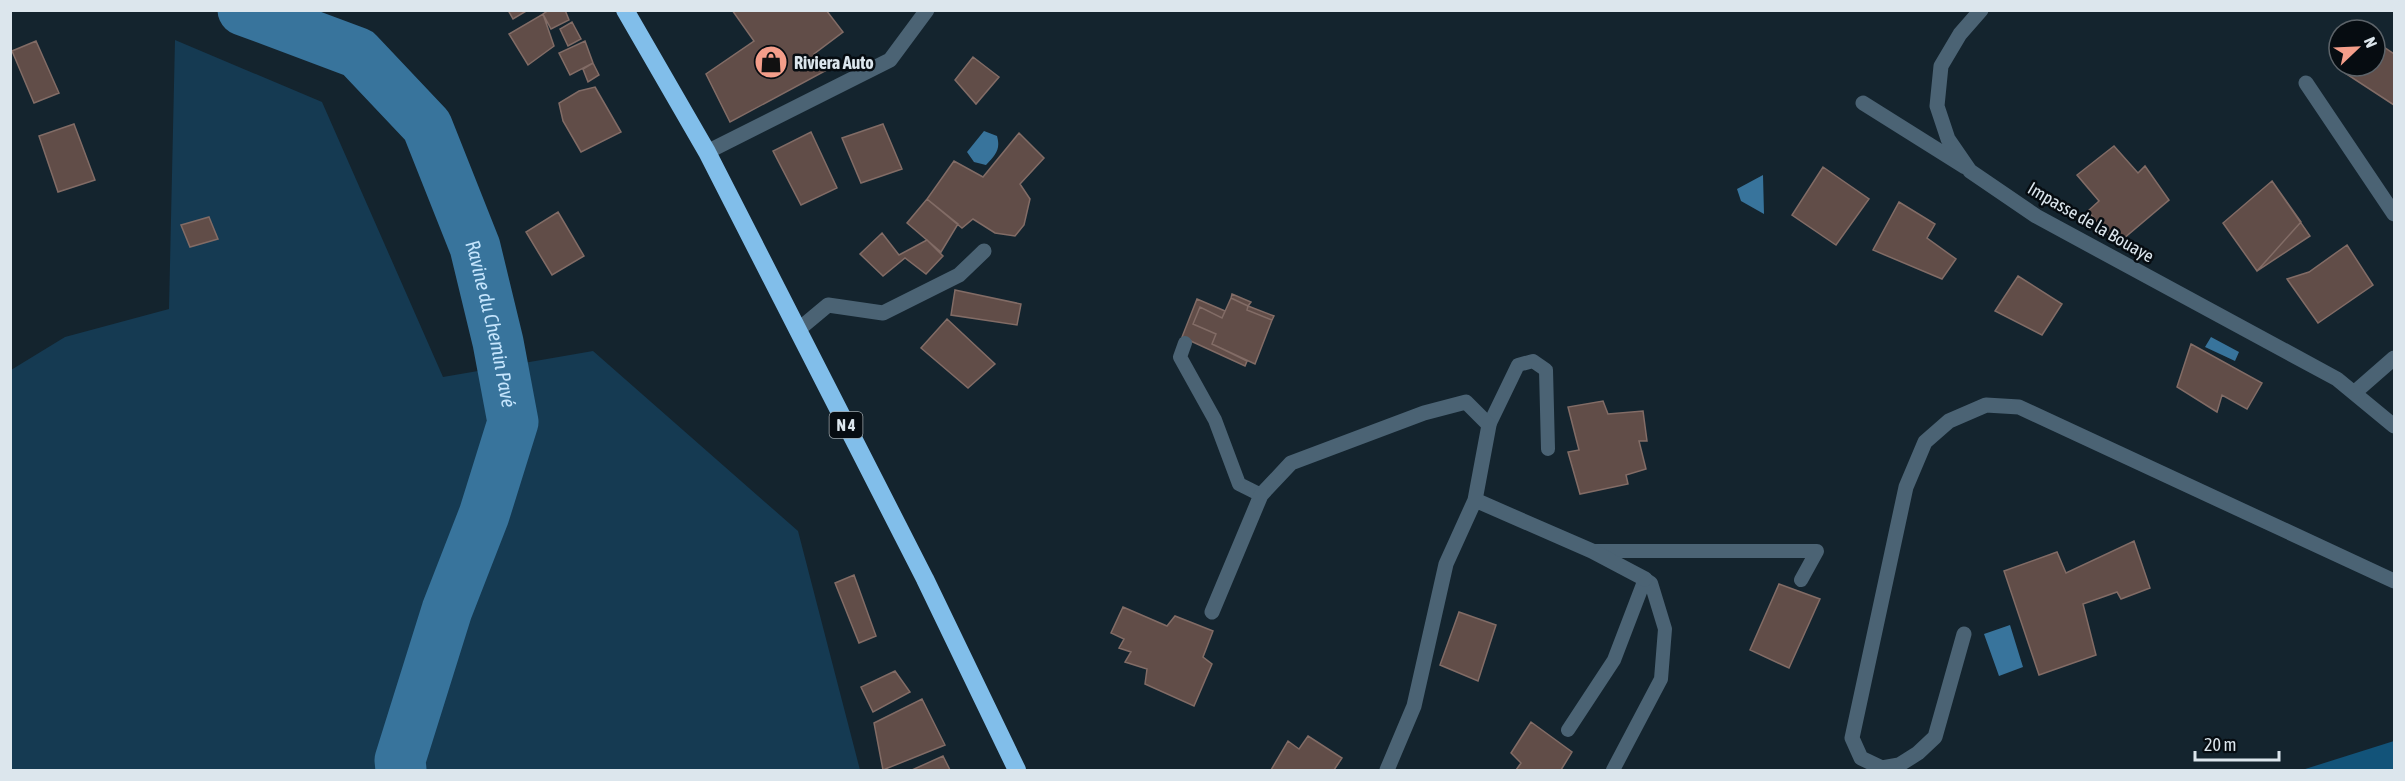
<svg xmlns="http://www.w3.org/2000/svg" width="2405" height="781" font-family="'Asap Condensed',sans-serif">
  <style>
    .green { fill: #153a52 }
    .forest { fill: #125379 }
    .water { fill: #38749c }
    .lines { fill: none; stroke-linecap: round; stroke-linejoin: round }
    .river { stroke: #38749c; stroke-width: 51 }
    .building { fill: #614d48; stroke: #826c66; stroke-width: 1.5 }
    .lane { stroke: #4b6374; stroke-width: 14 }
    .street { stroke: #4b6374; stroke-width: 15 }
    .highway { stroke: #81beea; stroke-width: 18 }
    .labels { text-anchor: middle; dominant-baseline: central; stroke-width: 5; stroke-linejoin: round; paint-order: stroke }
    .shield { fill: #060c11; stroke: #9ca5ab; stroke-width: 1.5 }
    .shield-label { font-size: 16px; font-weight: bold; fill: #dce6ed }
    .poi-label { font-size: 18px; font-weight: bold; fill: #dce6ed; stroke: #060c11; text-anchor: start }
    .street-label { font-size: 18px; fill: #dce6ed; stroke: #060c11 }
    .water-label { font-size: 20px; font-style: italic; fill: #c5e5fd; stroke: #060c11 }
  </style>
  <rect width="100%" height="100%" fill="#14242e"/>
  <!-- green -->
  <path class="green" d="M175 40 322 102 443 377 593 351 798 531 860 770H11V370L65 337 169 309Z"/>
  <!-- forest -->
  <path class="forest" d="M2394 741V770H2302Z"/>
  <!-- water -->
  <path class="water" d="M984 131 997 136C1001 150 995 155 986 165L974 162 967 152Z
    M1763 175 1764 214 1741 201 1737 189Z
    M2211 337 2239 352 2235 361 2205 347Z
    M2010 625 2023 667 1999 676 1984 634Z"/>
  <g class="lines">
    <!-- river -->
    <path class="river" id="s1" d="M243 10 358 53 427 126 475 247 498 342 513 422 484 515 447 610 400 760 401 770"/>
  </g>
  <!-- building -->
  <path class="building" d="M508 10H528L513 19Z
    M549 10H565L569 20 551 29 543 14Z
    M732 10H826L843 32 814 54 825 71 730 122 706 74 754 41Z
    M543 14 554 46 528 65 509 34Z
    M572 22 581 39 568 46 560 29Z
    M36 41 59 93 34 103 12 51Z
    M585 41 593 63 570 75 559 53Z
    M2375 41 2394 54V105L2345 73 2350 66H2375Z
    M973 57 999 77 976 104 955 80Z
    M593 63 599 75 588 82 583 69Z
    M595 87 621 132 581 152 563 121 559 103 579 91Z
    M74 124 95 180 58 192 39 136Z
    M883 124 902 169 861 183 842 138Z
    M811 132 837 188 801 205 773 151Z
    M1019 133 1044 158 1020 184 1030 199 1024 225 1015 236 995 233 973 219 962 228 927 199 954 161 983 177Z
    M2114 146 2138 173 2145 166 2169 200 2116 245 2088 211 2099 201 2077 175Z
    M1823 167 1869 199 1836 245 1792 215Z
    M2272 181 2301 222 2257 271 2223 223Z
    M2272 181 2310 236 2257 271 2223 223Z
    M927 199 958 224 941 252 907 223Z
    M1899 202 1935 224 1927 238 1956 259 1942 279 1873 250Z
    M558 212 584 256 552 275 526 232Z
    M209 217 218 239 190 247 181 225Z
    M882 233 899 255 927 240 943 256 926 274 905 258 883 276 860 254Z
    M2347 245 2373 285 2318 323 2287 279 2309 272Z
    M2018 276 2062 304 2042 335 1995 311Z
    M955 290 1021 304 1017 325 951 315Z
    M1232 294 1251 302 1248 306 1231 298Z
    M1231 298 1248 306 1247 310 1272 320 1255 364 1212 344 1216 334 1193 324 1200 307 1222 318Z
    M1197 299 1225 311 1222 318 1200 307 1193 324 1216 334 1212 344 1247 361 1245 366 1182 337Z
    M1248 306 1274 316 1272 320 1247 310Z
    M947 319 995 364 968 388 921 348Z
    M2191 344 2262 383 2247 409 2222 395 2217 412 2177 387Z
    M1603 401 1608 414 1643 411 1647 441H1639L1646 469 1626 475 1628 484 1580 494 1568 452 1579 450 1568 407Z
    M2134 541 2150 588 2121 599 2117 592 2083 604 2096 655 2039 675 2004 571 2057 552 2066 573Z
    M854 575 876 636 859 643 835 583Z
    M1779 584 1820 599 1789 668 1750 650Z
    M1123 607 1167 626 1175 616 1213 631 1203 657 1212 664 1194 706 1145 684 1147 669 1125 662 1131 652 1119 648 1124 639 1111 633Z
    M1459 612 1496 625 1478 681 1440 665Z
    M895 671 910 692 873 712 861 687Z
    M922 699 945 745 883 770 874 723Z
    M1531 722 1572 752 1561 770H1516L1521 763 1511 753Z
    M1308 736 1342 758 1334 770H1271L1288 741 1299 749Z
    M943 756 950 770H912Z"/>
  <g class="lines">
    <!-- lane -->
    <path class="lane" d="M1185 343 1180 357 1215 420 1239 484 1261 495
      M1489 425 1518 365 1533 361 1546 370 1548 449
      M1592 551H1817L1801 580
      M1568 730 1614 660 1645 579 1651 583 1665 629 1661 679 1613 770"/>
    <!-- street -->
    <path class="street" d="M1981 10 1960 34 1941 66 1937 106 1948 139 1970 171 2036 216 2337 379 2394 426
      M2306 83 2394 214
      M1863 103 1965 167
      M707 152 890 60 927 10
      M798 330 828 305 883 313 959 275 984 251
      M2354 393 2394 358
      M1475 500 1592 551 1645 579
      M1212 612 1261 495 1291 463 1424 413 1466 402 1489 425 1475 500 1446 564 1414 706 1387 770
      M1964 634 1935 737 1918 753 1899 765 1882 768 1861 758 1852 738 1906 487 1925 442 1949 421 1986 405 2019 407 2394 581"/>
    <!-- highway -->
    <path class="highway" d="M625 10 707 152 925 579 1017 770"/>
  </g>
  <!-- icons -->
  <defs>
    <g id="shop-disc" transform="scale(1.725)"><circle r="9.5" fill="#f49e8a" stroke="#060c11"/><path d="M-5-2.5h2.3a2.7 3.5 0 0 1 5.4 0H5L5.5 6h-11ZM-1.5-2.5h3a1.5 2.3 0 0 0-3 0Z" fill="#111"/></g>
  </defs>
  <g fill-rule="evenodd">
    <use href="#shop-disc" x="771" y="62"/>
  </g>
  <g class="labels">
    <!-- shield labels -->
    <rect class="shield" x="829.5" y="412" width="33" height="26" rx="4.5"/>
    <g class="shield-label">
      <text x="846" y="425">N 4</text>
    </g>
    <!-- poi labels -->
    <g class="poi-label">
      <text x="794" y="62">Riviera Auto</text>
    </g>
    <!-- street labels -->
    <g class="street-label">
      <text transform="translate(2091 222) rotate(30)">Impasse de la Bouaye</text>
    </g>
    <!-- water labels -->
    <g class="water-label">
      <text stroke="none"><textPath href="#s1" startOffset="432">Ravine du Chemin Pavé</textPath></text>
    </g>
  </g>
  <!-- border -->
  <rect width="2405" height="781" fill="none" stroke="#dce6ed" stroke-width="24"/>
  <!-- north arrow -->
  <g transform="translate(2357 48) rotate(67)"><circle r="28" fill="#060c11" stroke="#5c6369" stroke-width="1.5"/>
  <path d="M0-4.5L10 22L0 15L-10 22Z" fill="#f49e8a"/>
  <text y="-9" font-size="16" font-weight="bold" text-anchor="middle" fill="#dce6ed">N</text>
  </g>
  <!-- scale -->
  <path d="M2195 751v9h84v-9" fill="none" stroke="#dce6ed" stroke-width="3"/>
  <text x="2204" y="751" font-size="18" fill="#dce6ed" stroke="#060c11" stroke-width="4.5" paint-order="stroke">20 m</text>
</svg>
